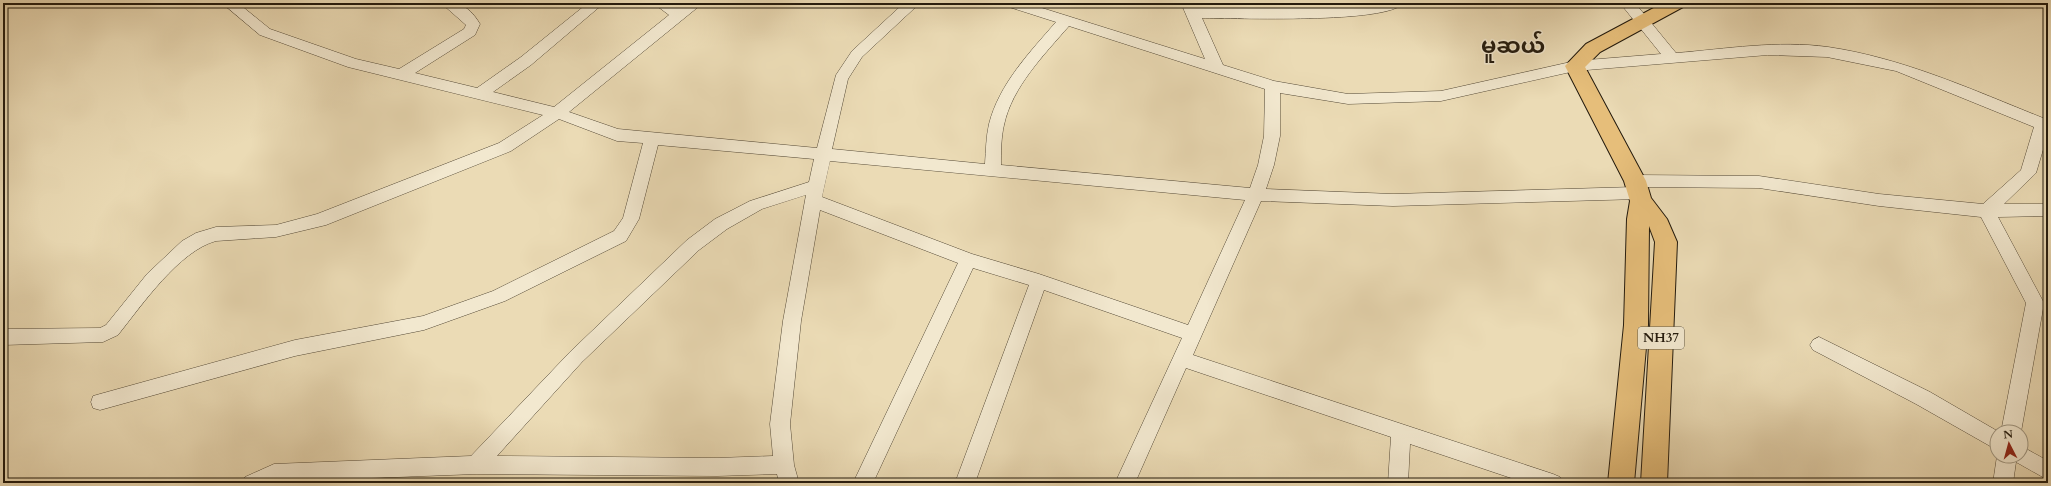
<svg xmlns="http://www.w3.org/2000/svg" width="2051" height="486" font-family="Cardo,'Noto Sans Myanmar',serif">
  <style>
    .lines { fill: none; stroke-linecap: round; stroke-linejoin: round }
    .minor-casing { stroke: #554a37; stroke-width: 1 }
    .highway-casing { stroke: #231a0d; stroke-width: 2 }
    .minor { fill: #f2e8cf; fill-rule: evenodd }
    .highway { fill: #e6be7a; fill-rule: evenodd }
    .labels { text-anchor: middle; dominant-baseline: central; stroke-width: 3; stroke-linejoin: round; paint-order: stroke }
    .shield { fill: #f2e8cf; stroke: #615847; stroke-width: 1 }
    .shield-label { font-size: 13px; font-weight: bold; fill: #231a0d }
    .town-label { font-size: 22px; font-weight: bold; fill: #231a0d; stroke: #f2e8cf }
  </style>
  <rect width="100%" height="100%" fill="#ebdbb5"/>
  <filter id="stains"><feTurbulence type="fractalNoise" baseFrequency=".005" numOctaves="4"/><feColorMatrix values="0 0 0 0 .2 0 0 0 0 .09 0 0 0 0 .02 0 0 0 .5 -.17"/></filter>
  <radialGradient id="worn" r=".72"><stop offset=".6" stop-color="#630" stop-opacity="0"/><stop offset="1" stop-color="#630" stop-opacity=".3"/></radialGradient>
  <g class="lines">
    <!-- minor casing -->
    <g class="minor-casing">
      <path id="minor" d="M222 3H238L270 29 356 59 399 69 464 29 466 25 441 3C461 3 469 6 480 24L475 35 415 73 477 88 521 57 588 3H604L531 65 493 92 554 107 669 15 653 3H670L678 8 686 3H703L569 112 618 129 817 148 836 75 852 51 904 3H920L862 57 848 79 832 149 985 164C986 150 986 137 989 124 999 84 1030 52 1056 22L1006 6 1004 3H1026L1205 59 1181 3H1195L1197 8H1350L1383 3H1403C1389 24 1233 18 1202 18L1223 65 1274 81 1348 94 1441 91 1575 61 1661 54 1620 3H1635L1676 53C1726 49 1778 40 1828 47 1903 58 1973 90 2043 118L2048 116V133L2036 173 2004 204H2048V216L1998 217 2044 303 2021 432H2001L2026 303 1981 217 1879 206 1759 188 1640 187 1645 189 1647 193 1645 197 1639 199 1393 206 1261 201 1193 355 1553 474 1560 477 1563 483H1526L1410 444 1408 483H1388L1391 437 1186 368 1135 483H1115L1182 338 1044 290 975 483H955L1029 285 973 268 873 483H853L958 263 820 210 801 321 790 424 794 465 799 483H779L777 474 717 476 476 474 242 483 245 477 274 464 471 456 570 352 687 240 715 219 750 201 809 182 814 159 658 145 639 219 626 241 505 301 424 330 295 356 100 410 93 408 91 402 93 396 100 394 295 340 423 316 493 291 614 231 623 218 643 143 617 141 559 119 511 151 326 225 276 237 216 241C179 251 142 305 118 335L103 342 3 345V329L100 328 106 325 147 274 182 241 196 233 216 227 276 225 317 214 499 143 543 115 348 67 260 35ZM1069 26 1265 89 1264 136 1258 165 1250 188 1001 165C1001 152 1001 138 1004 125 1012 87 1044 55 1069 26ZM1768 55 1827 57 1896 71 2034 127 2021 170 1983 204 1879 194 1759 176 1635 175 1629 177 1627 181 1629 185 1635 187 1393 194 1266 189 1274 165 1280 136V93L1348 104 1441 101 1575 71ZM830 161 1245 200 1188 325 1039 274 972 254 822 197ZM806 195 783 321 770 424 773 456 717 458 497 456 582 362 699 250 727 229 762 209Z
        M1819 337 1930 392 1999 432H1997V450L1916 404 1813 350 1810 345 1813 340Z
        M2021 446 2048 461V480L2016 462 2013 483H1993L1997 456H2021Z"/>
    </g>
    <!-- highway casing -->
    <g class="highway-casing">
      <path id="highway" d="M1663 3H1686L1683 7 1600 52 1585 67 1646 181 1651 198 1667 219 1677 242 1667 483H1641L1655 242 1649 226 1648 325 1634 483H1608L1624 325 1627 219 1630 201 1624 181 1565 66 1586 44Z"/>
    </g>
    <!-- minor -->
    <use href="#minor" class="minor"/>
    <!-- highway -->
    <use href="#highway" class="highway"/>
  </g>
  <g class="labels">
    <!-- shield labels -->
    <rect class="shield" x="1638" y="327" width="46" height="22" rx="3"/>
    <g class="shield-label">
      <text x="1661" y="338">NH37</text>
    </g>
    <!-- town labels -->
    <g class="town-label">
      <text x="1513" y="46">မူဆယ်</text>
    </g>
  </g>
  <!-- margin -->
  <rect width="2051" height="486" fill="none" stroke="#ebdbb5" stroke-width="16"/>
  <rect x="4" y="4" width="2043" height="478" fill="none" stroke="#231a0d" stroke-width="2"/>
  <rect x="8" y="8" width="2035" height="470" fill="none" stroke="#231a0d"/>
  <!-- north arrow -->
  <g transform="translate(2009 444) rotate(354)"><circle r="19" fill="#f2e8cf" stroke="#9f9681"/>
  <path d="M0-3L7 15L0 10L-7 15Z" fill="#8f2418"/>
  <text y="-6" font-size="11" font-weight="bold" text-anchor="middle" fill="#231a0d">N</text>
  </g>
  <rect width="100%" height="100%" filter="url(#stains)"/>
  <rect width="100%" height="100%" fill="url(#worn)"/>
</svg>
